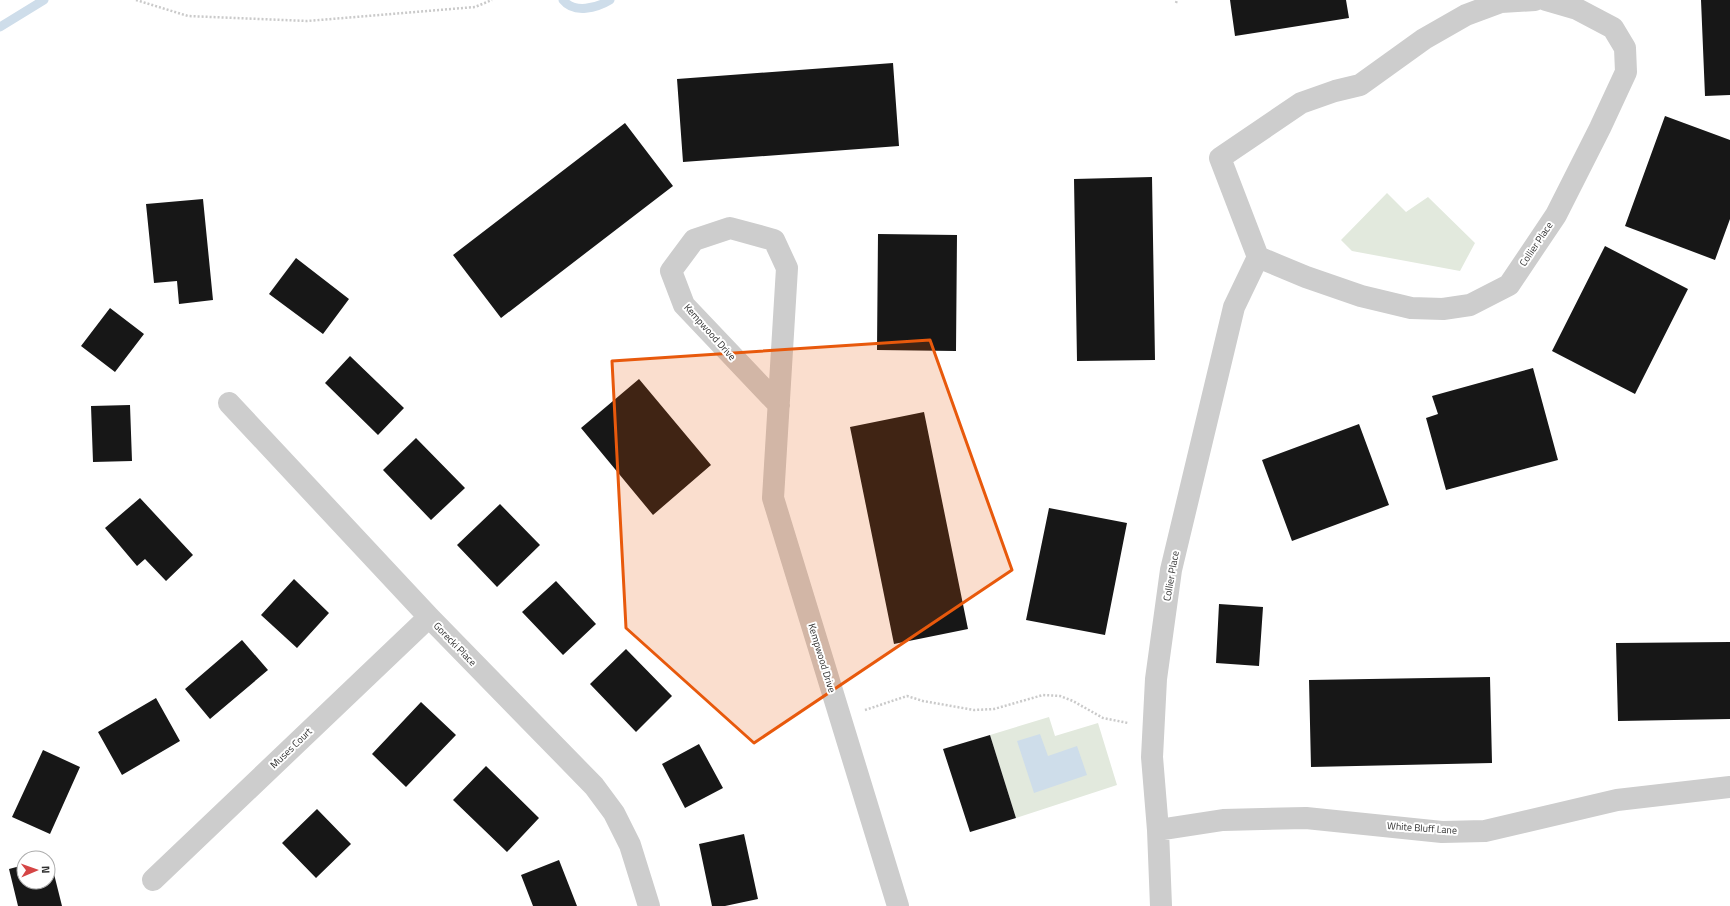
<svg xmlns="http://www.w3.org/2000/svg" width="1730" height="906" font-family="'Titillium Web',sans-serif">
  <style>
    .green { fill: #e2e9dd }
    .water { fill: #ceddea }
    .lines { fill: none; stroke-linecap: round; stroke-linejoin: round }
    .stream { stroke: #ceddea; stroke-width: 9 }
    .building { fill: #171717 }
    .path { stroke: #cacaca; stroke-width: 2.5; stroke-dasharray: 2 2; stroke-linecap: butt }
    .street { stroke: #cdcdcd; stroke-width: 22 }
    .marked { fill: #e8590c; fill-opacity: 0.2; stroke: #e8590c; stroke-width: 3; stroke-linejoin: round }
    .labels { text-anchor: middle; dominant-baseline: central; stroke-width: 4; stroke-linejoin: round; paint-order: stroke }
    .street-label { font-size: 10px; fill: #303030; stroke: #fff }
  </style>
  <rect width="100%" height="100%" fill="#fff"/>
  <!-- green -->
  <path class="green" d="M1387 193 1406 212 1428 197 1475 243 1460 271 1352 251 1341 240Z
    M1049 717 1055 736 1098 723 1117 785 1016 818 990 735Z"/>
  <!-- water -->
  <path class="water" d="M1040 734 1048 756 1077 746 1087 775 1034 793 1017 741Z"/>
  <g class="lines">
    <!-- stream -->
    <path class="stream" d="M563 0C574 14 597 8 610 0
      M0 27 44 0"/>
  </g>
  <!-- building -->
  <path class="building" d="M1230 0H1346L1349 18 1235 36Z
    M1701 0H1730V95L1705 96Z
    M893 63 899 146 683 162 677 79Z
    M1665 116 1730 140V219L1715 260 1625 226Z
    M625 123 673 186 501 318 453 255Z
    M1152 177 1155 360 1077 361 1074 179Z
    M203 199 213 300 179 304 177 281 154 283 146 204Z
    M878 234 957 235 956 351 877 350Z
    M1605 246 1688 289 1635 394 1552 351Z
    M296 258 349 299 323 334 269 294Z
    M110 308 144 334 115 372 81 346Z
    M350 356 404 408 378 435 325 383Z
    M1533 368 1558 460 1446 490 1426 418 1438 414 1432 396Z
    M639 379 711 465 653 515 581 428Z
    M130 405 132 461 93 462 91 406Z
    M924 412 968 629 894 644 850 427Z
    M1359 424 1389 505 1292 541 1262 460Z
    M416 438 465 488 431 520 383 470Z
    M140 498 193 555 166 581 145 559 137 566 105 528Z
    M500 504 540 545 497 587 457 545Z
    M1049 508 1127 523 1105 635 1026 620Z
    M294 579 329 613 297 648 261 615Z
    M556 581 596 624 563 655 522 612Z
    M1219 604 1263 607 1259 666 1216 663Z
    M242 640 268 670 210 719 185 689Z
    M1730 642V719L1618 721 1616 643Z
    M626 649 672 696 636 732 590 684Z
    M1490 677 1492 763 1311 767 1309 680Z
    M156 698 180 741 122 775 98 732Z
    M421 702 456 735 406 787 372 754Z
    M990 735 1016 818 970 832 943 749Z
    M699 744 723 788 685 808 662 764Z
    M43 750 80 767 50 834 12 817Z
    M486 766 539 818 507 852 453 800Z
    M317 809 351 844 316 878 282 843Z
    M744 834 758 899 725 906H712L699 844Z
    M50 858 62 906H18L9 869 24 865V882H48V859Z
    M559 860 577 906H533L521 875Z"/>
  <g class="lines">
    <!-- path -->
    <path class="path" d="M136 0 188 16 307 21 475 7 492 0
      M1176 3 1177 0
      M865 710 907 696 923 701 974 710 994 709 1043 695 1060 696 1073 701 1103 718 1128 723"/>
    <!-- street -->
    <path class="street" d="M1258 257 1306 277 1361 296 1411 308 1443 309 1470 305 1509 285 1556 215 1600 128 1626 72 1625 48 1613 28 1577 9 1546 0
      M229 403 429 617 594 786 614 813 630 845 649 906
      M779 405 684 305 671 271 694 240 730 228 774 240 787 268 773 498 898 906
      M1158 830 1223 820 1306 818 1442 832 1485 831 1617 800 1730 787
      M153 880 429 617
      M1161 906 1158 830 1152 757 1156 679 1171 570 1234 307 1258 257 1220 158 1301 103 1335 91 1360 85 1424 39 1466 15 1501 2 1535 0"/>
  </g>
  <!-- marked area -->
  <path class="marked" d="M930 340 1012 570 754 743 626 628 612 361Z"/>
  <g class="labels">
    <!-- street labels -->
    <g class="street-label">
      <text transform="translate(1536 244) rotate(-56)">Collier Place</text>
      <text transform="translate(710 332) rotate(48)">Kempwood Drive</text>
      <text transform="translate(1171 576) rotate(-80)">Collier Place</text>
      <text transform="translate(455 644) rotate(46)">Gorecki Place</text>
      <text transform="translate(822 658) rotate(73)">Kempwood Drive</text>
      <text transform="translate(291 748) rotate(-44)">Muses Court</text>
      <text transform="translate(1422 828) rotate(4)">White Bluff Lane</text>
    </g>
  </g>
  <!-- north arrow -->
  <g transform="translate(36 870) rotate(88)"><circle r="19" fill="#ffffff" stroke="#acacac"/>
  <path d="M0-3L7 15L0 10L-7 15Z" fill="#d54545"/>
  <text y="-6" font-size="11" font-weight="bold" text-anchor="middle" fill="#303030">N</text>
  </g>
</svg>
